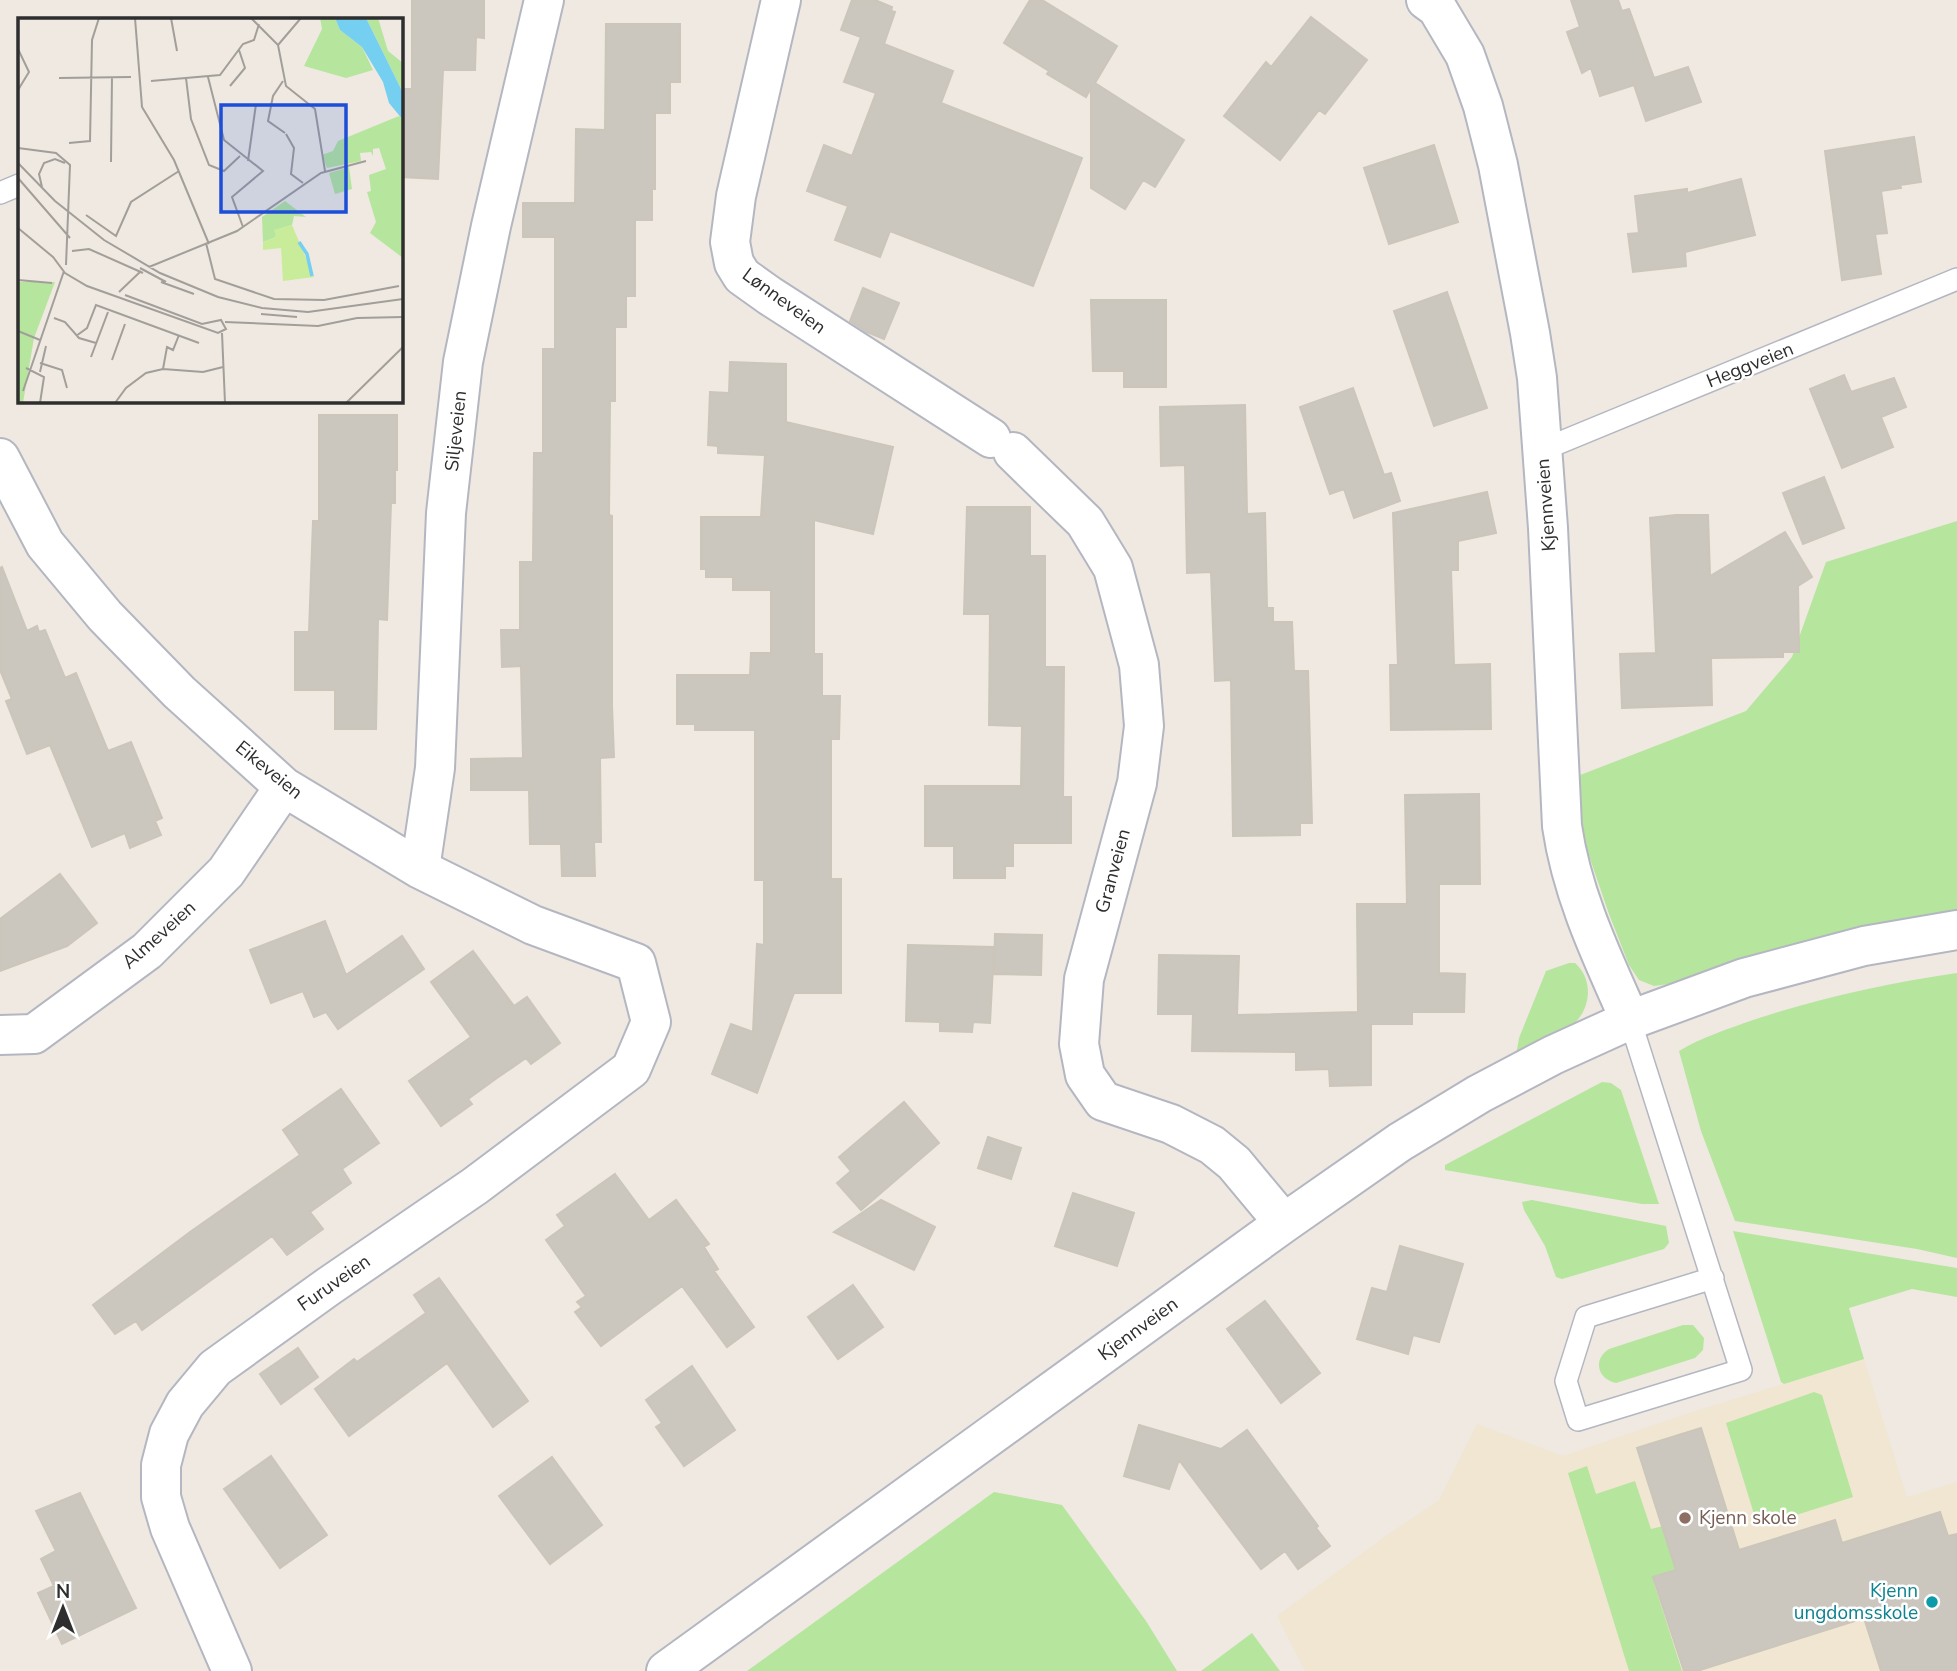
<svg xmlns="http://www.w3.org/2000/svg" width="1957" height="1671" font-family="'Nunito Sans',sans-serif">
  <style>
    .education { fill: #f0e6d1 }
    .green { fill: #b6e59e }
    .building { fill: #cbc7bf; stroke: #cbc5ba; stroke-width: 2 }
    .lines { fill: none; stroke-linecap: round; stroke-linejoin: round }
    .service-casing { stroke: #b4b7c1; stroke-width: 24 }
    .minor-casing { stroke: #b4b7c1; stroke-width: 42 }
    .service { stroke: #fff; stroke-width: 21 }
    .minor { stroke: #fff; stroke-width: 38 }
    .education-dot { fill: #8d6e63; stroke: #fff; stroke-width: 2.5 }
    .culture-dot { fill: #0f9aa8; stroke: #fff; stroke-width: 2.5 }
    .labels { text-anchor: middle; dominant-baseline: central; stroke-width: 5; stroke-linejoin: round; paint-order: stroke }
    .street-label { font-size: 19px; fill: #2e2e2e; stroke: #fff }
    .education-label { font-size: 19px; fill: #785e54; stroke: #fff; text-anchor: start }
    .culture-label { font-size: 19px; fill: #0d838f; stroke: #fff; text-anchor: end }
    .inset-river { fill: none; stroke: #75cff0; stroke-width: 3.5 }
    .inset-road { fill: none; stroke: #a29e99; stroke-width: 2 }
    .view { fill: #1d4ed8; fill-opacity: 0.15; stroke: #1d4ed8; stroke-width: 3.5 }
    .inset-edge { fill: none; stroke: #2e2e2e; stroke-width: 3.5 }
  </style>
  <rect width="100%" height="100%" fill="#efe9e1"/>
  <!-- education -->
  <path class="education" d="M1864 1359 1907 1497 1957 1482V1671H1305L1277 1616 1387 1535 1439 1500 1477 1424 1563 1456 1692 1412Z"/>
  <!-- green -->
  <path class="green" d="M1957 521V911L1866 927 1724 965 1669 984 1654 986 1639 980 1629 965 1609 914 1584 841 1575 777 1746 711 1792 657 1826 562Z
    M1569 963H1575C1584 971 1588 981 1588 993 1586 1031 1546 1040 1516 1055L1519 1038 1546 971Z
    M1957 973V1258L1917 1249 1735 1221 1701 1131 1679 1051C1702 1037 1728 1029 1753 1020 1819 998 1888 983 1957 973Z
    M1602 1082 1611 1083 1621 1090 1659 1204H1642L1445 1170V1165Z
    M1532 1200 1666 1226 1669 1243 1664 1249 1562 1279 1556 1277 1545 1246 1524 1210 1522 1202Z
    M1733 1231 1957 1268V1297L1912 1289 1849 1308 1864 1359 1784 1384 1781 1382Z
    M1683 1325H1693L1704 1338 1703 1350 1695 1358 1616 1383C1598 1379 1592 1360 1609 1349Z
    M1814 1392 1822 1395 1853 1497 1768 1524 1757 1519 1754 1514 1726 1423Z
    M1587 1466 1596 1494 1635 1481 1651 1529 1663 1526 1677 1574 1654 1583 1682 1671H1629L1568 1473Z
    M994 1492 1062 1505 1146 1621 1177 1671H747Z
    M1252 1633 1280 1671H1201Z"/>
  <!-- building -->
  <path class="building" d="M412 0H484V38L476 37 475 70H443L438 179 401 177V89H412Z
    M852 0H875L892 7 891 11 895 12 884 44 953 71 941 103 1082 158 1033 286 890 231 880 257 835 240 848 206 807 191 824 145 852 156 876 93 844 82 861 37 841 30Z
    M1030 0H1042L1117 46 1095 83 1184 140 1155 187 1143 180 1125 209 1091 188V88L1086 97 1047 74 1049 71 1004 43Z
    M1571 0H1618L1622 11 1629 9 1654 78 1688 67 1701 102 1646 121 1634 85 1600 96 1591 68 1582 73 1567 32 1580 27Z
    M1311 17 1367 60 1325 114 1319 110 1280 160 1224 116 1266 62 1271 67Z
    M606 24H680V82H670V113H655V189H652V220H635V296H626V327H615V401H610L609 515 612 516V706L614 757 600 758 601 842H594L595 876H562L561 844H530L529 790H471V759L523 758 521 666 502 667 501 630H520V562H533L534 453H543V349H555V237H523V203H575L576 129 605 130Z
    M1914 137 1921 182 1900 185 1901 188 1881 191 1887 233 1875 234 1881 274 1842 280 1825 151Z
    M1434 145 1458 222 1389 244 1364 168Z
    M1741 179 1755 235 1685 252 1686 266 1633 272 1628 234 1639 233 1635 196 1687 189V193Z
    M863 288 899 303 884 339 867 332 850 321Z
    M1447 292 1487 408 1434 426 1394 311Z
    M1091 300H1166V387H1124V371H1093Z
    M730 362 786 364V422L893 447 873 534 814 520V654H822V696H840L839 739H831V879H841V993H794L757 1093 712 1074 731 1024 753 1032 757 944 764 945V880H755V730H695V724H677V675H750L751 653H771V590H733V577H706V569H701V517H761L765 455 718 453V446L708 445 710 392 729 393Z
    M1844 375 1851 392 1894 378 1906 407 1881 417 1893 447 1842 468 1810 389Z
    M1353 388 1384 475 1391 473 1400 501 1354 518 1344 489 1330 494 1300 407Z
    M1245 405 1247 514 1265 513 1267 608H1273V622H1292L1294 671H1308L1312 823H1300V835L1233 836 1231 680 1215 681 1211 572 1187 573 1185 465 1161 466 1160 407Z
    M319 415H397V470H395V503H391L387 620 378 619 376 729H335V690H295V632H309L313 521H319Z
    M1824 477 1844 528 1803 544 1783 493Z
    M1487 492 1496 533 1458 541V570H1451L1454 665 1490 664 1491 729 1391 730 1390 665H1398L1393 513Z
    M967 507H1030V556H1045V667H1064L1063 797H1071V843H1013V866H1005V878H954V846H925V786H1021L1022 726 989 725 990 614H964Z
    M1676 515H1708L1710 576 1785 532 1812 577 1798 586 1799 652H1783V657L1711 658 1712 705 1622 708 1620 654 1656 653 1650 518Z
    M2 567 27 631 37 626 39 632 45 630 65 678 76 673 108 751 131 742 162 818 155 821 161 835 130 848 125 833 92 847 50 745 27 754 6 701 12 699 0 670V568Z
    M1479 794 1480 884H1439V973L1465 974 1464 1012H1412V1024H1371V1085L1330 1086 1329 1069 1296 1070V1052L1192 1051 1193 1014H1158L1159 955 1239 956 1237 1015 1358 1012 1357 904H1407L1405 795Z
    M60 874 97 923 67 946 0 971V919Z
    M325 921 346 975 402 936 424 969 338 1029 326 1012 314 1017 303 991 271 1003 250 950Z
    M995 934 1042 935 1041 975 994 974Z
    M908 945 994 947 990 1023 973 1022 972 1032 940 1031V1022L906 1021Z
    M473 951 514 1006 527 997 560 1043 531 1064 526 1058 497 1078 468 1099 472 1104 441 1126 409 1081 471 1037 431 982Z
    M341 1089 379 1143 342 1169 351 1183 310 1212 323 1229 287 1255 272 1236 142 1330 136 1321 115 1334 93 1305 190 1232 300 1155 283 1130Z
    M904 1102 939 1143 861 1210 837 1183 851 1171 839 1157Z
    M988 1137 1021 1148 1011 1179 978 1168Z
    M615 1174 649 1220 676 1200 709 1244 704 1247 718 1269 714 1271 754 1327 727 1347 682 1286 601 1346 575 1312 582 1307 577 1302 586 1296 546 1240 565 1226 557 1215Z
    M1073 1193 1134 1213 1117 1266 1055 1246Z
    M881 1200 935 1227 914 1270 834 1232Z
    M1400 1246 1463 1264 1439 1342 1413 1335 1408 1354 1357 1339 1372 1288 1387 1292Z
    M439 1278 528 1401 493 1427 447 1363 349 1436 315 1389 354 1359 357 1362 426 1313 414 1295Z
    M853 1285 883 1327 838 1359 808 1317Z
    M1265 1301 1320 1373 1281 1403 1227 1329Z
    M298 1348 318 1377 281 1404 260 1374Z
    M692 1366 735 1430 684 1466 656 1427 662 1423 646 1400Z
    M1139 1425 1221 1449 1247 1430 1318 1526 1316 1528 1330 1546 1298 1569 1285 1551 1261 1569 1179 1460 1169 1489 1124 1476Z
    M1701 1428 1739 1550 1835 1520 1842 1543 1940 1512 1948 1536 1957 1534V1671H1881L1864 1618 1697 1671H1684L1653 1577 1676 1570 1637 1448Z
    M271 1456 327 1535 280 1568 224 1489Z
    M552 1457 602 1525 550 1564 499 1496Z
    M80 1493 136 1608 62 1644 38 1593 54 1586 41 1559 56 1551 36 1511Z"/>
  <g class="lines">
    <!-- service casing -->
    <g class="service-casing">
      <path id="service" d="M0 193 19 185
        M1542 450 1957 279
        M1630 1020 1741 1370 1578 1420 1566 1381 1586 1317 1713 1278"/>
    </g>
    <!-- minor casing -->
    <g class="minor-casing">
      <path id="minor" d="M781 0 736 196 730 242 734 263 742 276 770 296 991 438
        M1426 0 1437 8 1465 55 1483 106 1498 165 1530 333 1537 378 1548 528 1562 826C1572 895 1602 957 1630 1020
        M1013 452 1085 522 1113 568 1139 665 1144 726 1137 783 1084 979 1079 1044 1085 1075 1103 1101 1171 1124 1212 1145 1234 1163 1284 1223
        M0 458 45 544 105 616 179 692 284 787 420 869 533 925 636 963 651 1022 631 1069 475 1186 329 1286 215 1368 185 1404 169 1434 161 1465V1497L170 1528 232 1671
        M420 869 435 768 446 513 463 362 491 226 544 0
        M0 1035 34 1034 147 951 226 872 284 787
        M666 1671 1284 1223 1400 1142 1479 1094 1553 1055 1630 1020 1744 978 1864 946 1957 930"/>
    </g>
    <!-- service -->
    <use href="#service" class="service"/>
    <!-- minor -->
    <use href="#minor" class="minor"/>
  </g>
  <!-- markers -->
  <circle class="education-dot" cx="1685" cy="1518" r="7"/>
  <circle class="culture-dot" cx="1932" cy="1602" r="7"/>
  <g class="labels">
    <!-- street labels -->
    <g class="street-label">
      <text transform="translate(784 301) rotate(36)">Lønneveien</text>
      <text transform="translate(1750 365) rotate(-22)">Heggveien</text>
      <text transform="translate(456 431) rotate(-84)">Siljeveien</text>
      <text transform="translate(1546 505) rotate(-94)">Kjennveien</text>
      <text transform="translate(269 770) rotate(39)">Eikeveien</text>
      <text transform="translate(1113 871) rotate(-75)">Granveien</text>
      <text transform="translate(159 935) rotate(-42)">Almeveien</text>
      <text transform="translate(334 1283) rotate(-35)">Furuveien</text>
      <text transform="translate(1138 1329) rotate(-36)">Kjennveien</text>
    </g>
    <!-- education labels -->
    <g class="education-label">
      <text x="1699" y="1518">Kjenn skole</text>
    </g>
    <!-- culture labels -->
    <g class="culture-label">
      <text x="1918" y="1591">Kjenn<tspan x="1918" dy="22">ungdomsskole</tspan></text>
    </g>
  </g>
  <!-- overview -->
  <g transform="translate(18 18)">
    <rect width="385" height="385" fill="#efe9e1"/>
    <path d="M302 0H317L322 12 344 29 355 52 328 60 286 48 304 11ZM348 0H360L370 33 385 45V75ZM381 98 385 102V240L352 215 358 204 349 174 353 173 351 157 368 151 361 130 355 131V138L353 134 342 135 343 143 309 150 304 137 315 133 320 123ZM331 149 334 171 317 176 311 155ZM267 183 288 199 276 198 274 207 257 212 258 219 245 224 244 199ZM0 264H37L16 320 5 385H0Z" fill="#b6e59e"/>
    <path d="M274 207 296 259 265 263 263 230 245 232V224L258 219 256 212Z" fill="#c9ec9a"/>
    <path d="M317 0H348L385 75V102L371 85 365 64 344 29 322 12Z" fill="#75cff0"/>
    <path class="inset-river" d="M281 224 289 236 294 258"/>
    <path class="inset-road" d="M117 0 124 89 156 142 191 226M153 0 159 33M233 0 260 27 268 68 297 91 307 153M260 27 283 0M0 31 11 54 0 72M190 59 206 122 245 153 214 179 225 209M41 60 113 59M168 60 173 101 191 147 206 153 222 138M133 63 202 57 225 26 236 22 241 6M265 63 255 78 250 103 267 115M212 68 227 50 221 32M268 116 276 130 273 156 285 165M51 125 72 123 74 22 81 0M0 130 38 135 52 147 48 247M230 143 238 86M93 144 94 59M0 145 37 183 86 222 142 255 200 279 244 290 290 294 385 281M0 160 52 220M24 169 21 156 26 145 37 141 47 145M68 197 98 218 113 184 161 153M0 210 35 239 47 255 69 268 200 315 208 311 203 302 184 306 107 277M188 225 197 261 256 281 306 282 381 268M54 233 71 231 125 255M131 249 219 213 303 155 348 143M122 250 148 264M0 262 34 265M143 264 176 276M101 274 123 253M243 296 279 299M36 300 47 304 61 320 78 325M207 304 300 308 339 300 385 299M0 313 22 322M204 315 207 385M58 318 69 310 78 287 181 325M73 339 90 294M94 342 107 306M22 345 44 352 49 370M8 350 26 359 22 385M145 351 149 329 155 332 161 317M22 354 28 328M5 373 46 253M97 385 108 370 128 355 145 351 185 354 205 349M328 385 385 329"/>
    <path class="view" d="M203 87H328V194H203Z"/>
    <rect width="385" height="385" class="inset-edge"/>
  </g>
  <!-- north arrow -->
  <g transform="translate(63 1608)" stroke="#ffffff" stroke-width="5" paint-order="stroke">
  <path d="M0-5L12 26L0 18L-12 26Z" fill="#2e2e2e"/>
  <text y="-10" font-size="19" font-weight="bold" text-anchor="middle" fill="#2e2e2e">N</text>
  </g>
</svg>
